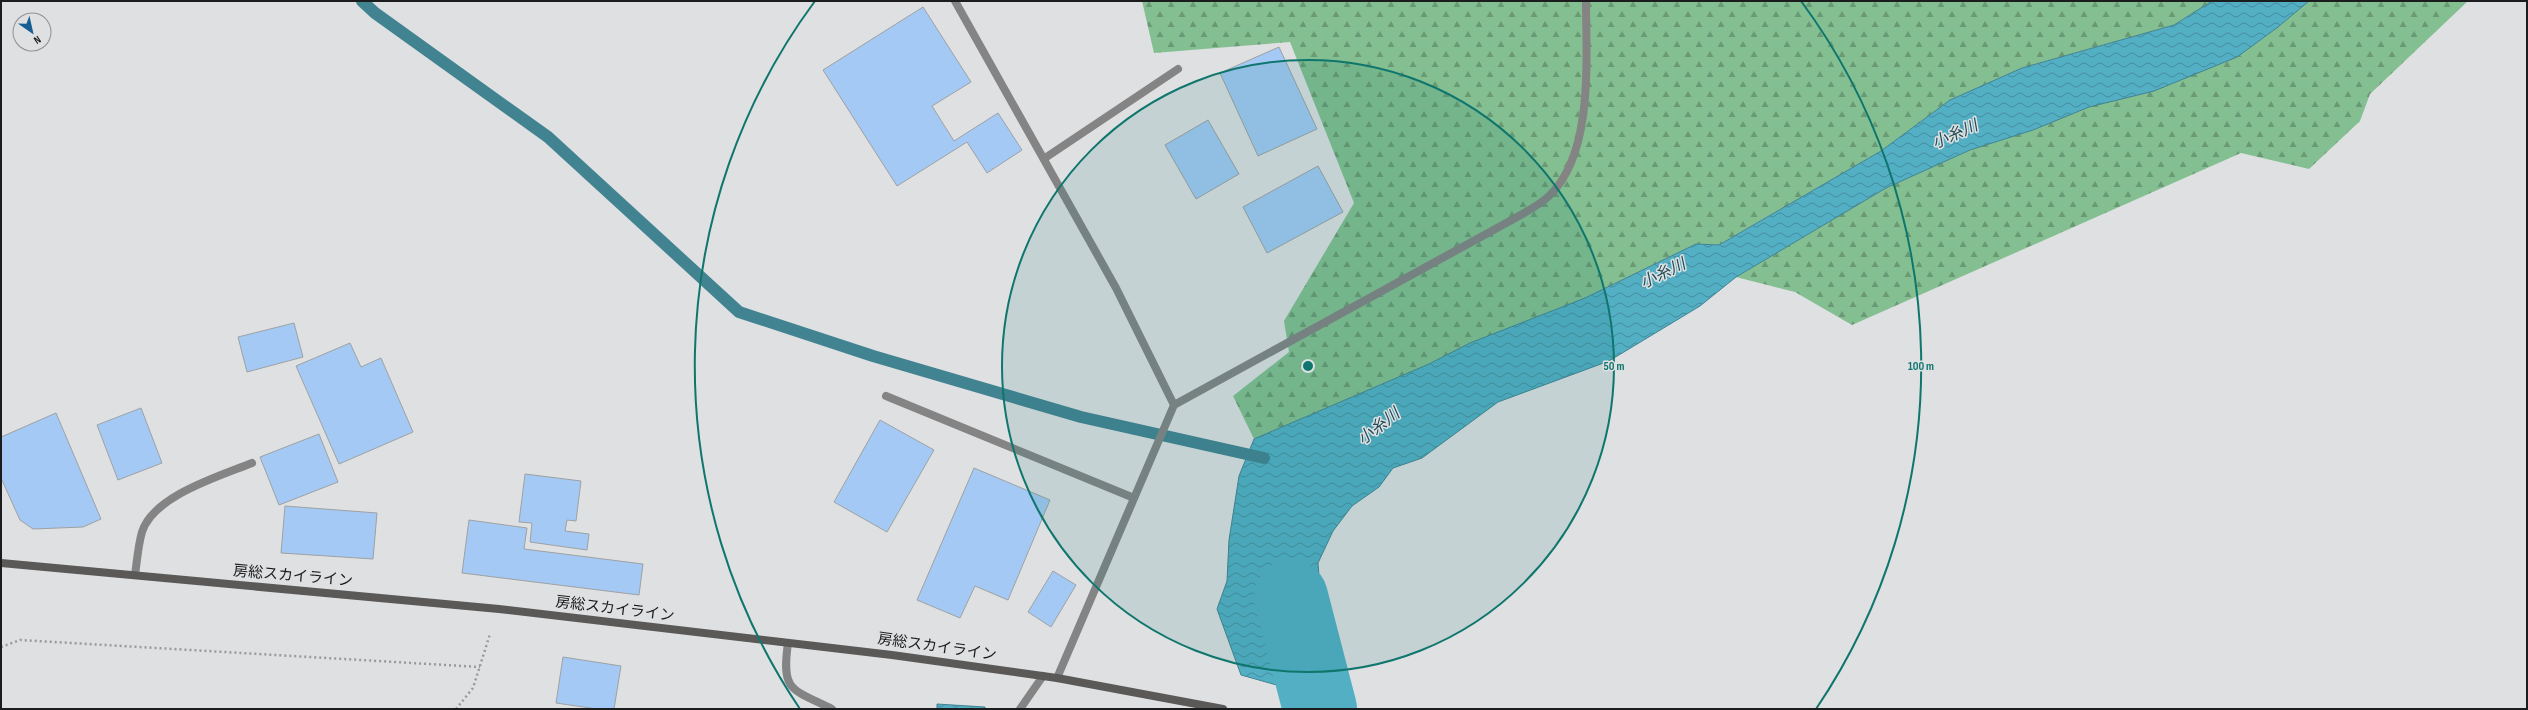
<svg xmlns="http://www.w3.org/2000/svg" width="2528" height="710" font-family="'Sofia Sans Condensed','Noto Sans JP',sans-serif">
  <style>
    .forest { fill: url(#forest-firs) }
    .water { fill: url(#water-waves); stroke: #428392 }
    .pier { fill: #dee0e2 }
    .lines { fill: none; stroke-linecap: round; stroke-linejoin: round }
    .stream { stroke: #428392; stroke-width: 12 }
    .river { stroke: #53afc4; stroke-width: 74 }
    .building { fill: #a3c9f4; stroke: #9fa1a2 }
    .path { stroke: #989a9c; stroke-width: 2.5; stroke-dasharray: 2 3; stroke-linecap: butt }
    .street { stroke: #858484; stroke-width: 8 }
    .secondary { stroke: #5a5958; stroke-width: 8 }
    .ring { fill: none; stroke: #0f766e; stroke-width: 2 }
    .labels { text-anchor: middle; dominant-baseline: central; stroke-width: 3; stroke-linejoin: round; paint-order: stroke }
    .street-label { font-size: 15px; fill: #1b1c1d; stroke: #dee0e2 }
    .water-label { font-size: 16px; font-style: italic; fill: #214a54; stroke: #dee0e2 }
    .centre { fill: #0f766e; stroke: #dee0e2; stroke-width: 2 }
    .ring-label { font-size: 12px; text-anchor: middle; font-weight: bold; fill: #0f766e; stroke: #dee0e2; stroke-width: 3; stroke-linejoin: round; paint-order: stroke }
  </style>
  <defs>
    <pattern id="forest-firs" width="22" height="20" patternUnits="userSpaceOnUse"><rect width="22" height="20" fill="#83bf90"/><path d="M5 1l3.5 6h-7zM16 11l3.5 6h-7z" fill="#6a9a75"/></pattern>
    <pattern id="water-waves" width="16" height="10" patternUnits="userSpaceOnUse"><rect width="16" height="10" fill="#53afc4"/><path d="M0 5q4-4 8 0t8 0" fill="none" stroke="#448e9f"/></pattern>
  </defs>
  <rect width="100%" height="100%" fill="#dee0e2"/>
  <!-- forest -->
  <path class="forest" d="M1142 1H2212L2174 25 2022 68 1950 100 1881 151 1719 245 1696 244 1585 298 1470 343 1429 364 1254 439 1233 396 1289 352 1284 321 1354 203 1290 42 1154 53Z
    M2309 1H2468L2370 94 2360 121 2309 169 2241 153 1852 325 1795 292 1736 277 1886 188 1970 150 2033 130 2278 27Z"/>
  <!-- water -->
  <path class="water" d="M2212 1H2309L2278 27 2237 57 2154 91 2089 107 2033 130 1970 150 1886 188 1736 277 1700 306 1609 361 1498 402 1422 458 1393 468 1379 487 1352 506 1333 531 1318 563 1320 589 1329 603 1328 620 1332 650 1351 706 1241 675 1217 609 1227 581 1229 540 1239 476 1254 439 1429 364 1470 343 1585 298 1696 244 1719 245 1881 151 1950 100 2022 68 2174 25Z
    M937 704 985 707V709H937Z"/>
  <!-- pier -->
  <path class="pier" d="M1238 675 1280 687 1353 706 1351 708 1279 689Z"/>
  <g class="lines">
    <!-- stream -->
    <path class="stream" d="M362 1 375 13 548 137 739 312 873 356 1081 417 1264 458"/>
    <!-- river -->
    <path class="river" d="M1291 597 1320 709"/>
  </g>
  <!-- building -->
  <path class="building" d="M923 7 971 82 932 106 954 141 998 113 1022 150 987 173 967 142 897 186 823 70Z
    M1279 47 1317 129 1258 156 1220 73Z
    M1208 120 1239 174 1196 199 1165 145Z
    M1318 166 1343 212 1267 253 1243 207Z
    M294 323 303 357 247 372 238 337Z
    M350 343 361 367 381 358 413 432 339 464 296 366Z
    M141 408 162 463 118 480 97 425Z
    M56 413 101 519 83 527 33 529 20 520 1 478V437Z
    M880 420 934 450 887 532 834 502Z
    M319 434 338 482 279 505 260 457Z
    M974 468 1050 500 1008 600 975 586 960 618 917 600Z
    M525 474 581 481 576 521 567 520 565 531 589 534 587 550 530 542 532 523 519 522Z
    M285 506 377 513 373 559 281 553Z
    M469 520 527 528 524 549 643 564 639 595 462 573Z
    M1053 571 1076 585 1051 627 1028 612Z
    M563 657 621 666 614 709H597L556 703Z"/>
  <g class="lines">
    <!-- path -->
    <path class="path" d="M1 647 20 640 480 667
      M456 709 473 688 490 634"/>
    <!-- street -->
    <path class="street" d="M955 1 1116 288 1174 405 1057 678
      M1045 158 1178 69
      M886 396 1134 498
      M1174 405 1519 216C1529 210 1541 204 1550 195 1594 152 1586 58 1586 1
      M135 575C137 561 138 546 142 532 153 496 220 476 252 463
      M788 643C781 692 792 689 832 709
      M1020 709 1043 676"/>
    <!-- secondary -->
    <path class="secondary" d="M1 563 499 609 892 655 1057 678 1223 709"/>
  </g>
  <!-- distance rings -->
  <circle cx="1308" cy="366" r="306" fill="#0f766e" fill-opacity=".12"/>
  <g class="ring">
    <circle cx="1308" cy="366" r="306"/>
    <path d="M800 709A613 613 0 0 1 815 1M1801 1A613 613 0 0 1 1816 709"/>
  </g>
  <g class="labels">
    <!-- street labels -->
    <g class="street-label">
      <text transform="translate(293 576) rotate(5)">房総スカイライン</text>
      <text transform="translate(615 609) rotate(7)">房総スカイライン</text>
      <text transform="translate(937 647) rotate(8)">房総スカイライン</text>
    </g>
    <!-- water labels -->
    <g class="water-label">
      <text transform="translate(1955 135) rotate(-24)">小糸川</text>
      <text transform="translate(1663 274) rotate(-26)">小糸川</text>
      <text transform="translate(1379 427) rotate(-38)">小糸川</text>
    </g>
  </g>
  <circle cx="1308" cy="366" r="6" class="centre"/>
  <g class="ring-label">
    <text x="1614" y="370">50 m</text>
    <text x="1921" y="370">100 m</text>
  </g>
  <!-- border -->
  <rect width="2528" height="710" fill="none" stroke="#1b1c1d" stroke-width="4"/>
  <!-- north arrow -->
  <g transform="translate(32 32) rotate(146)"><circle r="19" fill="#dee0e2" stroke="#909293"/>
  <path d="M0-3L7 15L0 10L-7 15Z" fill="#175f93"/>
  <text y="-6" font-size="11" font-weight="bold" text-anchor="middle" fill="#1b1c1d">N</text>
  </g>
</svg>
